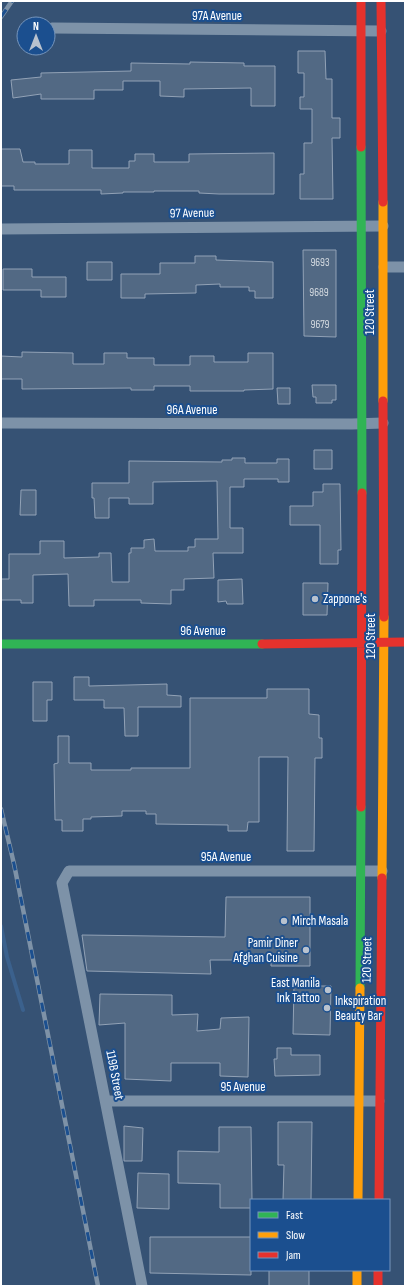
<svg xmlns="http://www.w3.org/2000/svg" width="406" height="1287" font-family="'Sofia Sans Condensed',sans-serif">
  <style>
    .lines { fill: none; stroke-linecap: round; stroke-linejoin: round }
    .stream { stroke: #3b618d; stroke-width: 4 }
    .building { fill: #526984; stroke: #92a2b6 }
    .street { stroke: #7d92a8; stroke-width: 11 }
    .fast { stroke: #30b455; stroke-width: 9 }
    .slow { stroke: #ff9f0a; stroke-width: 9 }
    .jam { stroke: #e5322d; stroke-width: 9 }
    .rail-casing { stroke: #7e92a7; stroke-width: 4.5 }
    .rail { stroke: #1b4f8f; stroke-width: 3; stroke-dasharray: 9; stroke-linecap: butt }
    .poi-dot { fill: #b9c2ce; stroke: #1b4f8f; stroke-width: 1.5 }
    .labels { text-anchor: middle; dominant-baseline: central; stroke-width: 4; stroke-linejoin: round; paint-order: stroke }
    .number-label { font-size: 11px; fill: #d4dae0 }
    .street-label { font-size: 13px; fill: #fff; stroke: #1b4f8f }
    .poi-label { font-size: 13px; fill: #fff; stroke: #1b4f8f; text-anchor: start }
  </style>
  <rect width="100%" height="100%" fill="#365274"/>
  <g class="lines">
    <!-- stream -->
    <path class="stream" d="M1 926 7 957 23 1010"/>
  </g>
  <!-- building -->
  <path class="building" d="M298 51H325L326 79H332V118H340V138H332L333 199H300V174H304V143H312V109H300V97H304V73H298Z
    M190 62 244 63V66H275V106H251V88L184 89V97L160 96V81H123V90H94V99H41V94L13 98 11 80 41 77V73L131 71V63L190 64Z
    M1 149H20L23 162H35V164H69V150H92V168H129V161H135V154H154V162H189V154L274 153V194H219L199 193V191H154V192H123V193L101 194V190H14V186H1Z
    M303 250H336V337L304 336Z
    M195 256H216V260L273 262V298H255V291H249V287H220V284L196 285V293L145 294V298H121V274H160V263H195Z
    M87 262H112V280H87Z
    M3 269H32V277H66V297H41V290H3Z
    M22 352 73 353V364H104V353H127V358H154V365H190V356H214V362H248V353H273V389L244 390V391H190V386H154V390H131V388L22 389V379H1V356L22 357Z
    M312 385H336V400H332V403H316V397H313Z
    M277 388H290V404H278Z
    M314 450H332V469H314Z
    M232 458H245V463H277V459H289V482H278V479H244V487H230V528H243V553H213L214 578 184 579V590H171V604L141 603V600H94V606H69L68 574 33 575V603H21V600H1V579H9V554H40V541H64V558L99 557V553H111L112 582H129V553H131V548H144V540L154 539 155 551H188V547H195V539H218L217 481 153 482V504H129V498H109V518H95L94 498H92V483H129V461L222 462V460H232Z
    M323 484H340L341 550H338V564H320V525H290V506H313V492H323Z
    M21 490H36V515H20Z
    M242 579 243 604H227L226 601 218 602V580Z
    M303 583H328L327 615H303Z
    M74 677H89V686L167 684V695L181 696V707H138V736H125L124 708H104V700H74Z
    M33 682H52V700H47V721H33Z
    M267 689H309V714L319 715V738H322V758H315L314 851H287L288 757H259V822H248L247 831H228V825L156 824V814H146V811H122V816L91 817V819H83V831H62V820H55L54 764 58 763V736H69V763H91V770H131V768H190V698H267Z
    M226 897H310V966H271V960H210L211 974 87 971 82 935 225 937Z
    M294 986H331L330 1035 293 1034Z
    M100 994 172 995V1015L198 1014 197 1031 220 1029 221 1018 249 1017 248 1077 220 1076V1063H171V1081L125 1079V1023L99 1025Z
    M277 1048H291V1055H320V1075L275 1076 274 1059H277Z
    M278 1122H312L311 1200H283L284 1165H278Z
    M124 1126 143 1128 142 1161H124Z
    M219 1127H251L252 1200H251V1208H220V1184L178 1183V1151L219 1152Z
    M138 1173 169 1174V1209L137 1208Z
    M150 1237H251V1275L150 1273Z
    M269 1270H309V1286H269Z"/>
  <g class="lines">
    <!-- street -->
    <path class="street" d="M52 28 381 31
      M1 229 383 226
      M384 267H405
      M1 423 352 424 383 423
      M106 1101H379
      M142 1286 62 883 69 871H382"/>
    <!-- fast -->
    <path class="fast" d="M361 147 362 493
      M1 644H262
      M360 988 361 807"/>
    <!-- slow -->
    <path class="slow" d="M383 401V202
      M382 878 384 617
      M358 1200 360 988
      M357 1270V1286"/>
    <!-- jam -->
    <path class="jam" d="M361 1V147
      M381 1 383 202
      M383 401 384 617
      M262 644 405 642
      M361 807 362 493
      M379 1200 382 878
      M378 1270V1286"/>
    <!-- rail casing -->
    <g class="rail-casing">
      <path id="rail" d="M1 17 12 1
        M1 809 14 864 98 1286"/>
    </g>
    <!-- rail -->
    <use href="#rail" class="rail"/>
  </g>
  <!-- markers -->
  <g class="poi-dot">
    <circle cx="315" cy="599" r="4"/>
    <circle cx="284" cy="921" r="4"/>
    <circle cx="306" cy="950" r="4"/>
    <circle cx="328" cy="990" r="4"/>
    <circle cx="327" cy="1008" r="4"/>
  </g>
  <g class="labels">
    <!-- number labels -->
    <g class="number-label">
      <text x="320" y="262">9693</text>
      <text x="319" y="292">9689</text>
      <text x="320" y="324">9679</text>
    </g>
    <!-- street labels -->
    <g class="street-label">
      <text x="217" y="16">97A Avenue</text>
      <text transform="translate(192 213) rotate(-1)">97 Avenue</text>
      <text transform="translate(370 312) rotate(-90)">120 Street</text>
      <text x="192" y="410">96A Avenue</text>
      <text x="203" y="631">96 Avenue</text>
      <text transform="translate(371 636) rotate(-90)">120 Street</text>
      <text x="226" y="857">95A Avenue</text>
      <text transform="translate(367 960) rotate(-89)">120 Street</text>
      <text transform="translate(115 1075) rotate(79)">119B Street</text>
      <text x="243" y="1087">95 Avenue</text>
    </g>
    <!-- poi labels -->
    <g class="poi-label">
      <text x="323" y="599">Zappone's</text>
      <text x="292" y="921">Mirch Masala</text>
      <text x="298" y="943" text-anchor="end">Pamir Diner<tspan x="298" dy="15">Afghan Cuisine</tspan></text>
      <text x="320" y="983" text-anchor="end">East Manila<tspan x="320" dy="15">Ink Tattoo</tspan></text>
      <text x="335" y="1001">Inkspiration<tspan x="335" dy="15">Beauty Bar</tspan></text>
    </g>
  </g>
  <!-- border -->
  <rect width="406" height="1287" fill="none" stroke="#ffffff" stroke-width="4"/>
  <!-- legend -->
  <rect x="250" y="1199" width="140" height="72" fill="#1b4f8f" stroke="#7695bc"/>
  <rect x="258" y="1212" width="20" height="6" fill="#30b455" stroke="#7695bc"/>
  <text x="286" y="1219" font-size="12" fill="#ffffff">Fast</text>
  <rect x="258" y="1232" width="20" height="6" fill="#ff9f0a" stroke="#7695bc"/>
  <text x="286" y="1239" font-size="12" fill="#ffffff">Slow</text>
  <rect x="258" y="1252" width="20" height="6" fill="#e5322d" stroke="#7695bc"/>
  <text x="286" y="1259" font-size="12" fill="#ffffff">Jam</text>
  <!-- north arrow -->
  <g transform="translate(36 36)"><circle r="19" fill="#1b4f8f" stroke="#7695bc"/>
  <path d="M0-3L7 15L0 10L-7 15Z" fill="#b9c2ce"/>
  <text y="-6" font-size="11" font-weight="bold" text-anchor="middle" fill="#ffffff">N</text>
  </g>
</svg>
